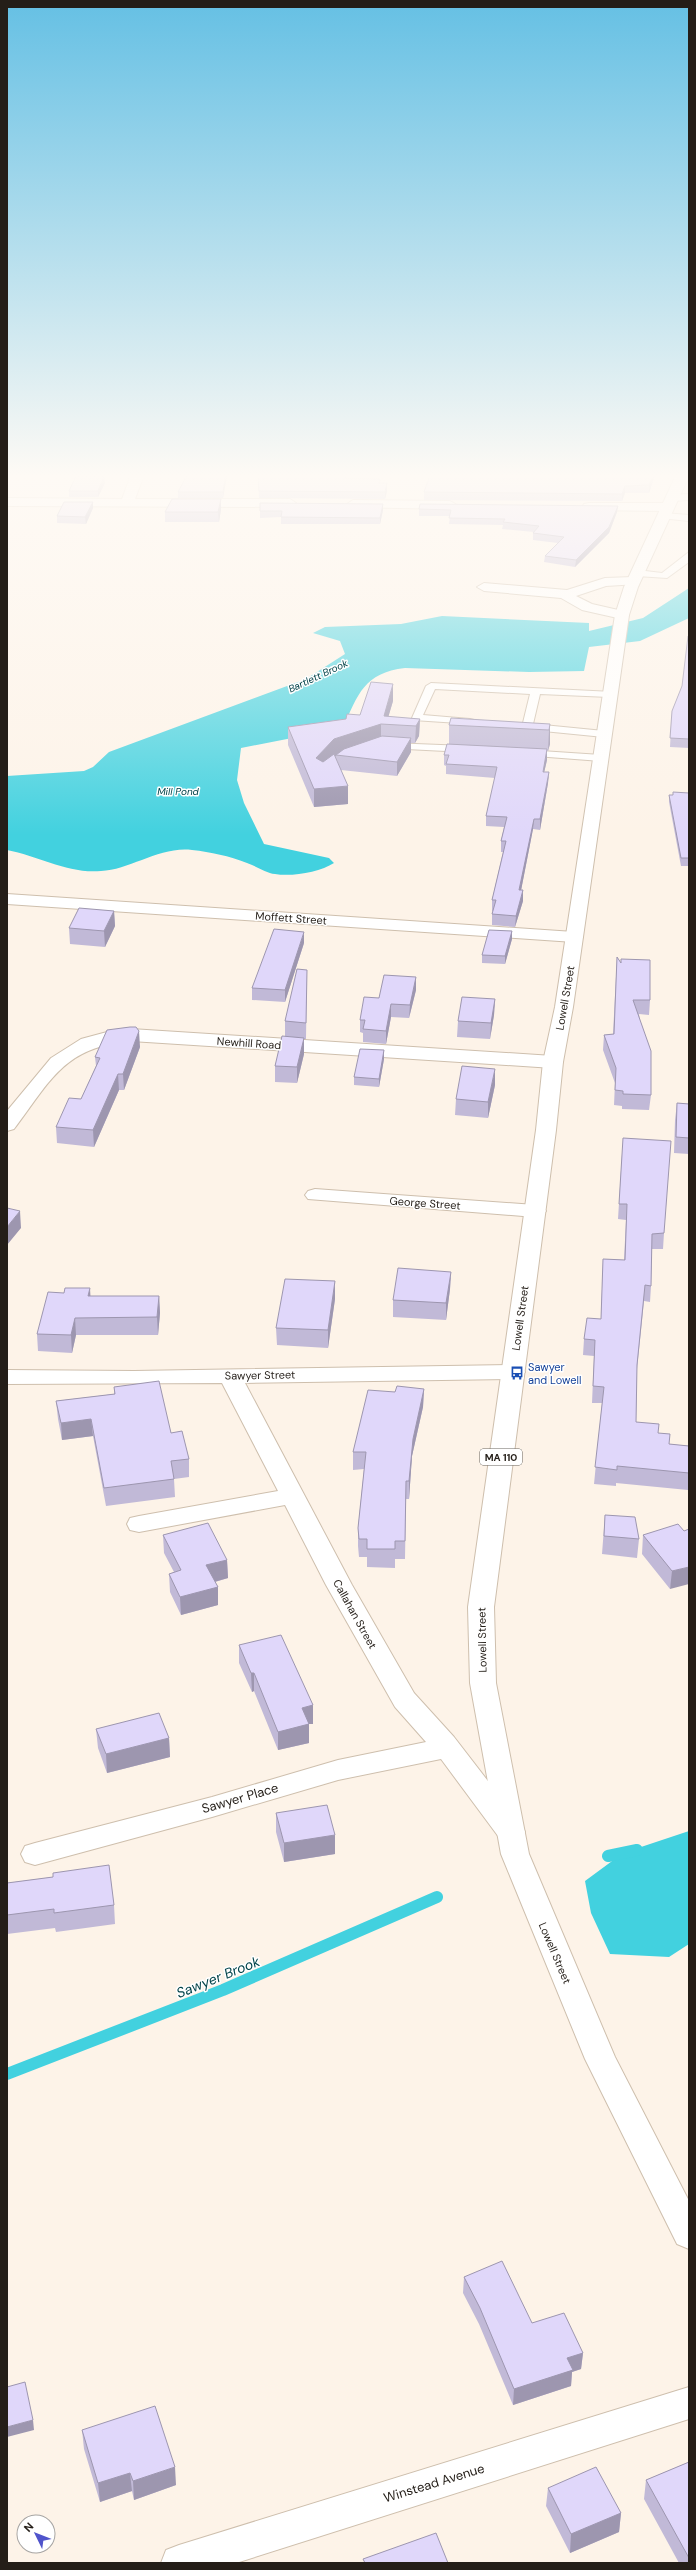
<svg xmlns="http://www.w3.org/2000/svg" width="696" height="2570" font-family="'DM Sans',sans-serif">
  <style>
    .water { fill: #42d1df }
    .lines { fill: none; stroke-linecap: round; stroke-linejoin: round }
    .stream { stroke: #42d1df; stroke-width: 12 }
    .lane-casing { stroke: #cebfad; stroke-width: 2 }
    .street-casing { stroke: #cebfad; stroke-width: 2 }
    .primary-casing { stroke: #cebfad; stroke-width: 2 }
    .lane { fill: #fff; fill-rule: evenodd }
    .street { fill: #fff; fill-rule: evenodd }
    .primary { fill: #fff; fill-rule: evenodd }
    .wall { fill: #c1b9d7 }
    .shaded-wall { fill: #9d96af }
    .building { fill: #e0d7fa; stroke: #9d96af }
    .labels { text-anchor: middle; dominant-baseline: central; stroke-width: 3; stroke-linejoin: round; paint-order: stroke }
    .far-water-label { font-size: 10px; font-style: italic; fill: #004248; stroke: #fff }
    .shield { fill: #fff; stroke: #66625d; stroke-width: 1 }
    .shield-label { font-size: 10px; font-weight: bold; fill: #241e18 }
    .street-label { font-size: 11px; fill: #241e18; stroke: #fff }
    .transit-label { font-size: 11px; fill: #164399; stroke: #fff; text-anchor: start }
    .near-street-label { font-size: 13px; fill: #241e18; stroke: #fff }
    .near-water-label { font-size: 14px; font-style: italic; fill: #004248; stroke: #fff }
  </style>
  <rect width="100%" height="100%" fill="#fdf3e8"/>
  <!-- water -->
  <path class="water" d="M689 588V618L640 641 589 647 584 671 529 672 405 668C364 673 358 694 343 728L241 748 237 780 244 803 264 844 329 858 334 863C320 872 292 877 275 874 266 873 256 866 247 863 229 856 211 852 192 850 160 846 130 870 101 871 68 874 39 856 7 850V776L84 771 93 767 109 752 306 679 345 654 340 641 313 633 325 627 401 624 442 616 589 623V631L643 618Z
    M689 1831V1944L669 1957 610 1954 591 1913 585 1881 623 1853Z"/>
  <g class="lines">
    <!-- stream -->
    <path class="stream" d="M608 1856 637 1850
      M7 2074 223 1990 437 1897"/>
    <!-- lane casing -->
    <g class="lane-casing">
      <path id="lane" d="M689 494V500L672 501 668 498 672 495Z
        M663 513 689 515V521L660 518V514Z
        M689 552V562L667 578 637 576 632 573 637 570 662 573Z
        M431 683 613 692V696L609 697 540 694 533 724 604 731 609 734 604 737 523 729 522 727 530 694 435 689 423 715 470 719 474 720V724L413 720 412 718 426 686Z
        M390 743 466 746 471 749 466 752 386 748V744Z
        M526 750 601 755 606 758 601 761 522 755V751Z"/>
    </g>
    <!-- street casing -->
    <g class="street-casing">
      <path id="street" d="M131 475H144L135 499H290L296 503 290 507 7 506V498L122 499Z
        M353 500 450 501 457 505 450 509 348 507 347 504Z
        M589 503H667L674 507 667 511 584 510 582 507 584 504Z
        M633 577 640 581 638 584 606 586 576 596 592 604 627 612 629 615 627 618 622 619 582 610 561 598 484 591 477 587 484 583 567 590 605 578Z
        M7 894 574 932 580 933 583 937 580 941 574 942 7 904Z
        M131 1029 553 1056 560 1058 563 1062 560 1066 553 1068 131 1041C64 1047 51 1080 14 1129L7 1131V1111L51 1058 81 1039 107 1032Z
        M315 1189 535 1205 542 1207 546 1211 542 1215 535 1217 308 1199 305 1195 308 1191Z
        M513 1365 521 1367 525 1372 521 1377 513 1379 245 1383 352 1585 414 1693 454 1737 521 1824 525 1832 521 1840 511 1843 501 1840 441 1759 338 1780 212 1817 35 1865 25 1862 21 1854 25 1846 35 1843 212 1797 338 1760 426 1742 395 1707 326 1585 285 1505 139 1532 130 1530 127 1524 130 1518 139 1516 278 1491 222 1383 7 1384V1370L134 1371Z
        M689 2387V2419L236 2563H161L166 2550 179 2545Z"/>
    </g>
    <!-- primary casing -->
    <g class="primary-casing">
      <path id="primary" d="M676 475 689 476 638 587 629 615 573 1007 563 1062 556 1130 494 1607 496 1683 529 1854 615 2057 689 2201V2249L677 2244 585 2059 501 1854 470 1683 468 1607 536 1130 543 1062 555 1007 615 615 624 587Z"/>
    </g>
    <!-- lane -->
    <use href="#lane" class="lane"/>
    <!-- street -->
    <use href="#street" class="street"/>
    <!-- primary -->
    <use href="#primary" class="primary"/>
  </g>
  <!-- wall -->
  <path class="wall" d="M227 475 223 498H178V492Z
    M258 475H347L346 478 380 483H387V491L385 499 259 498Z
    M430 475H655L649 493H625L622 501 424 500V492Z
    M105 483 98 497H69V491Z
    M93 502V508L86 524 57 523V516Z
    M260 503 383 510 380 524H281V517L260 518Z
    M618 506 617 512 609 533 575 567 544 562 545 556 558 543 533 540V533L534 532 502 529 503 525 449 524 450 516H419V509Z
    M221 509 219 522H165V512Z
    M689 636V748L670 747 672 711 682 686Z
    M393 701 388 717 420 719 419 736 415 743H411V752L397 776 341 770 348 804 314 807 288 745V727L346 719 360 715Z
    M550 724V744L548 751H547V760L544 772H549L548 783 540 830 533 829 521 890 523 901 515 927 492 925V914L493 911H492V900L503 852H501V841L504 827 486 826V816L495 778 446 774V766L444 765V755L449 744V725Z
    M689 793V866H681L669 802V795H673Z
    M114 911 115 926 105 947 70 944 69 928Z
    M512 931V939L505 964 482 963V955Z
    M304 943 285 1002 252 1000V988Z
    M617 957 621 963 650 1000 649 1015 639 1014 651 1095 649 1110 622 1109V1106L614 1105 615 1083 603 1050 604 1035 613 1034Z
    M307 970 306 1039H304V1054L297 1083 275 1082V1066L285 1036V1021Z
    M416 977V990L409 1018 391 1017 386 1044 363 1042V1033L360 1032V1020L379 998Z
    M495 999 494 1015 490 1039 457 1037 458 1021Z
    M140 1047 124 1090H119L94 1147 57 1143 56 1127 81 1099 96 1066 95 1057Z
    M384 1050V1059L379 1087 354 1085V1077Z
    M495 1085 488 1118 455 1115 456 1099Z
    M677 1103 689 1104V1154L674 1153 675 1120Z
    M622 1154 664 1233 663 1249H652L651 1286 650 1302 644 1301 637 1369 636 1422 658 1433 669 1444 689 1446V1478L688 1490 616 1483V1486L594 1484 602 1403H592L594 1356 583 1355 584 1339 601 1319 603 1259 624 1260 626 1220 618 1219Z
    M451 1272 450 1289 446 1320 393 1317V1300Z
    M335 1281V1299L328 1348 277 1345 276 1328Z
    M90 1296H159L160 1313 158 1335H76L72 1353 38 1351 37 1334Z
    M114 1387 171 1433 189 1459V1477L174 1479 175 1497 106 1506 93 1436 62 1440 58 1419 56 1401 114 1394Z
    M424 1389 423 1407 412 1456 409 1499H406L405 1559H395V1568L367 1567V1557H359L358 1546V1528L364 1469 353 1470V1452L395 1392Z
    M605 1515 639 1539 637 1558 602 1554Z
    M684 1531 670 1589 642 1554 643 1535Z
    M163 1535 227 1560 228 1578 215 1582 218 1587V1605L181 1615 170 1592 169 1574 174 1572 164 1553Z
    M239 1645 313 1705V1724H309V1743L278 1750 254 1691 252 1692 239 1663Z
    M96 1729 169 1738 170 1757 107 1773 98 1748Z
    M276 1813 335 1835V1854L284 1862 276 1832Z
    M53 1877 114 1905 115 1924 56 1932 55 1928 7 1934V1883Z
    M464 2277 532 2323 583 2353 581 2369 572 2372 571 2386 513 2405 479 2324 463 2293Z
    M82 2430 176 2485 134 2500 132 2491 100 2502 84 2449Z
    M689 2462V2563H679L644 2499 646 2480Z
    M548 2488 621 2513 619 2532 570 2553 546 2506Z"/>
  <!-- shaded-wall -->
  <path class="shaded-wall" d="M226 475H227L223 498V492Z
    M653 475H655L649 493V485Z
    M104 476 105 483 98 497V491Z
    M387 483V491L385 499V492Z
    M625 486V493L622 501V494Z
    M221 499V509L219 522 218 512Z
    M93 502V508L86 524 85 517Z
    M383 504V510L380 524V518Z
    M618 506 617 512 609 533 575 567 576 560Z
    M393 684V701L386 725 384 716Z
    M420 719 419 736 415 743 416 726Z
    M381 724V742L336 755V756L334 757 317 775 316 758 334 739Z
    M550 724V744L548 751 549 730Z
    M411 738V752L397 776V762Z
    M547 749V760L542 782 543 772Z
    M549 772 548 783 540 830V819Z
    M348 786V804L314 807V789Z
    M534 819 533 829 519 901V890Z
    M523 890V901L515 927 516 916Z
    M114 911 115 926 105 947 104 931Z
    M512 931V939L505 964V956Z
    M304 932V943L285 1002V990Z
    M416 977V990L409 1018 410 1005Z
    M495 999 494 1015 490 1039 491 1023Z
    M391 1004V1017L386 1044V1031Z
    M139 1031 140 1047 124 1090 123 1074Z
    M304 1038V1054L297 1083V1067Z
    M384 1050V1059L379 1087V1079Z
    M495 1069V1085L488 1118V1102Z
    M118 1074 119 1090 94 1147 93 1130Z
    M20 1211 21 1228 7 1245V1227Z
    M451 1272 450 1289 446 1320V1303Z
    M335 1281V1299L328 1348V1330Z
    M90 1288 91 1306 88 1296Z
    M159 1296 160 1313 158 1335 157 1317Z
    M75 1318 76 1335 72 1353 71 1335Z
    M424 1389 423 1407 412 1456 409 1499V1481L413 1439Z
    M91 1419 93 1436 62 1440 61 1423Z
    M227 1560 228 1578 207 1584 206 1565Z
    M689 1567V1584L670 1589 672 1571Z
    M218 1587V1605L181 1615 180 1597Z
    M251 1673H254V1691L252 1692Z
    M313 1705V1724H309V1743L278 1750V1732L302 1708Z
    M169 1738 170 1757 107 1773 106 1754Z
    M335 1835V1854L284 1862V1843Z
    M583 2353 581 2369 572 2372 571 2386 513 2405 514 2389 567 2358Z
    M33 2420 34 2430 7 2437V2427Z
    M175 2467 176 2485 134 2500 133 2481Z
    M130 2473 132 2491 100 2502 98 2483Z
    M621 2513 619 2532 570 2553 571 2534Z"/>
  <!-- building -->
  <path class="building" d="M187 475H226L223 492H178Z
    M258 475H346L345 478 380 479 379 483H387L385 492 259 491Z
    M430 475H653L649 485 625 486 622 494 424 492Z
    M76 476H104L98 491H69Z
    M172 499H221L218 512H165Z
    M64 502H93L85 517 57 516Z
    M260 503 383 504 380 518 281 517 282 511H260Z
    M420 504 618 506 609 527 576 560 545 556 564 537 533 533 539 526 503 522 505 519 449 518 451 510 419 509Z
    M688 636H689V739L670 738 672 711 682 686Z
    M371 682 393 684 384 716 420 719 416 726 381 724 334 739 316 758 323 762 334 754 348 786 314 789 288 727 346 719 347 714 360 715Z
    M451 718 550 724 549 730 449 725Z
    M382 736 411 738 397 762 336 755 344 749Z
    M447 744 547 749 543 772H549L540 819H534L519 890H523L516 916 492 914 496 900H492L506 841H501L507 817 486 816 497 767 446 764 449 755H444Z
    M673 792 689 793V858H681L669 795H673Z
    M79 908 114 911 104 931 69 928Z
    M274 929 304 932 285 990 252 988Z
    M489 930 512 931 505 956 482 955Z
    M617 957 621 963V959L650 960V1000H633L651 1051V1095L623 1094V1091L615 1090 616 1068 604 1035 614 1034Z
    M297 969 307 970 306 1023 285 1021Z
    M384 975 416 977 410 1005 391 1004 386 1031 363 1029 365 1020H360L364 997 379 998Z
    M462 997 495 999 491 1023 458 1021Z
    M130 1027H136L139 1031 123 1074H118L93 1130 56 1127 69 1098 81 1099 100 1058 95 1057 107 1030Z
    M282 1036 304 1038 297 1067 275 1066Z
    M360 1049 384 1050 379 1079 354 1077Z
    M462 1066 495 1069 488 1102 456 1099Z
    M677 1103 689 1104V1138L676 1137Z
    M623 1138 671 1141 664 1233 652 1234 651 1286 645 1285 637 1365 636 1422 659 1424 658 1433 670 1434 669 1444 689 1446V1473L617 1466V1470L595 1467 604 1387 593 1386 595 1340 584 1339 587 1318 601 1319 603 1259 625 1260 627 1204H619Z
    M7 1208 20 1211 7 1227Z
    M398 1268 451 1272 446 1303 393 1300Z
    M285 1279 335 1281 328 1330 276 1328Z
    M65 1288H90L88 1296H159L157 1317 75 1318 71 1335 37 1334 48 1292 64 1293Z
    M159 1381 171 1433 182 1431 189 1459 171 1461 174 1479 104 1488 91 1419 61 1423 56 1401 115 1394 114 1387Z
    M397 1386 424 1389 413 1439 409 1481H406L405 1541H395V1549H367V1539H359L358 1528 366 1452H353L368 1390 395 1392Z
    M605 1515 635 1517 639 1539 604 1536Z
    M208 1523 227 1560 206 1565 218 1587 180 1597 169 1574 181 1570 163 1535Z
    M678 1524 684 1531 689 1529V1567L672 1571 643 1535Z
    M281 1635 313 1705 302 1708 309 1724 278 1732 254 1673H251L239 1645Z
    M159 1713 169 1738 106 1754 96 1729Z
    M327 1805 335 1835 284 1843 276 1813Z
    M109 1865 114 1905 54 1913V1909L7 1915V1883L53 1877V1873Z
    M502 2261 532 2323 564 2313 583 2353 567 2358 573 2370 514 2389 480 2308 464 2277Z
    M25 2382 33 2420 7 2427V2387Z
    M155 2406 175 2467 133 2481 130 2473 98 2483 82 2430Z
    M689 2462V2558L646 2480Z
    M596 2467 621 2513 571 2534 548 2488Z
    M436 2533 448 2563H365L363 2559Z"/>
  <!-- sky -->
  <linearGradient id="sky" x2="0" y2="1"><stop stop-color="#65c0e4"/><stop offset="0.57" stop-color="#fefaf5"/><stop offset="1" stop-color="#fefaf5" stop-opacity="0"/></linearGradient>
  <rect width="696" height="835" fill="url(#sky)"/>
  <!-- icons -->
  <defs>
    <g id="bus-bare" transform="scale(1.08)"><path d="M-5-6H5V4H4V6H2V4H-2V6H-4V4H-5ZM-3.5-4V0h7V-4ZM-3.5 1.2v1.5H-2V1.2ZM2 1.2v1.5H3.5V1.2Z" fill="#1a4fb4" stroke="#fff" stroke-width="2.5" paint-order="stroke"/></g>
  </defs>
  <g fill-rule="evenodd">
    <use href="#bus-bare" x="517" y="1373"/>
  </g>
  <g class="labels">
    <!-- far-water labels -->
    <g class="far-water-label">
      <text transform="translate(318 676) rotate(-25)">Bartlett Brook</text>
      <text x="178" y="791">Mill Pond</text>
    </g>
    <!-- shield labels -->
    <rect class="shield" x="480" y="1449" width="42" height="16" rx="3"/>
    <g class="shield-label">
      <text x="501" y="1457">MA 110</text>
    </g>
    <!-- street labels -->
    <g class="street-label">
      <text transform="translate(291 918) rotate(4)">Moffett Street</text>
      <text transform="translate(565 998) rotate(-80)">Lowell Street</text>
      <text transform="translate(249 1043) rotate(4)">Newhill Road</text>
      <text transform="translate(425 1203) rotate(4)">George Street</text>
      <text transform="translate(520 1318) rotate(-82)">Lowell Street</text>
      <text transform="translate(260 1375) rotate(-1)">Sawyer Street</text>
      <text transform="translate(355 1614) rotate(61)">Callahan Street</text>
      <text transform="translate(482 1640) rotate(-91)">Lowell Street</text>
      <text transform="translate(555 1953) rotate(67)">Lowell Street</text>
    </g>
    <!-- transit labels -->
    <g class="transit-label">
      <text x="528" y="1367">Sawyer<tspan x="528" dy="13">and Lowell</tspan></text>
    </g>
    <!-- near-street labels -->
    <g class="near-street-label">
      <text transform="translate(240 1798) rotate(-16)">Sawyer Place</text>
      <text transform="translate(434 2483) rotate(-17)">Winstead Avenue</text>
    </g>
    <!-- near-water labels -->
    <g class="near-water-label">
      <text transform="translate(218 1977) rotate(-22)">Sawyer Brook</text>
    </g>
  </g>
  <!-- border -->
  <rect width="696" height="2570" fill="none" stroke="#241e18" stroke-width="16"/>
  <!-- north arrow -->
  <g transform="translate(36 2534) rotate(313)"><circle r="19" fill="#ffffff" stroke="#a7a5a3"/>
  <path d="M0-3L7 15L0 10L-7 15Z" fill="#5054cb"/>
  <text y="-6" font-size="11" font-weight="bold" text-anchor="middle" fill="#241e18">N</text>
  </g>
</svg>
